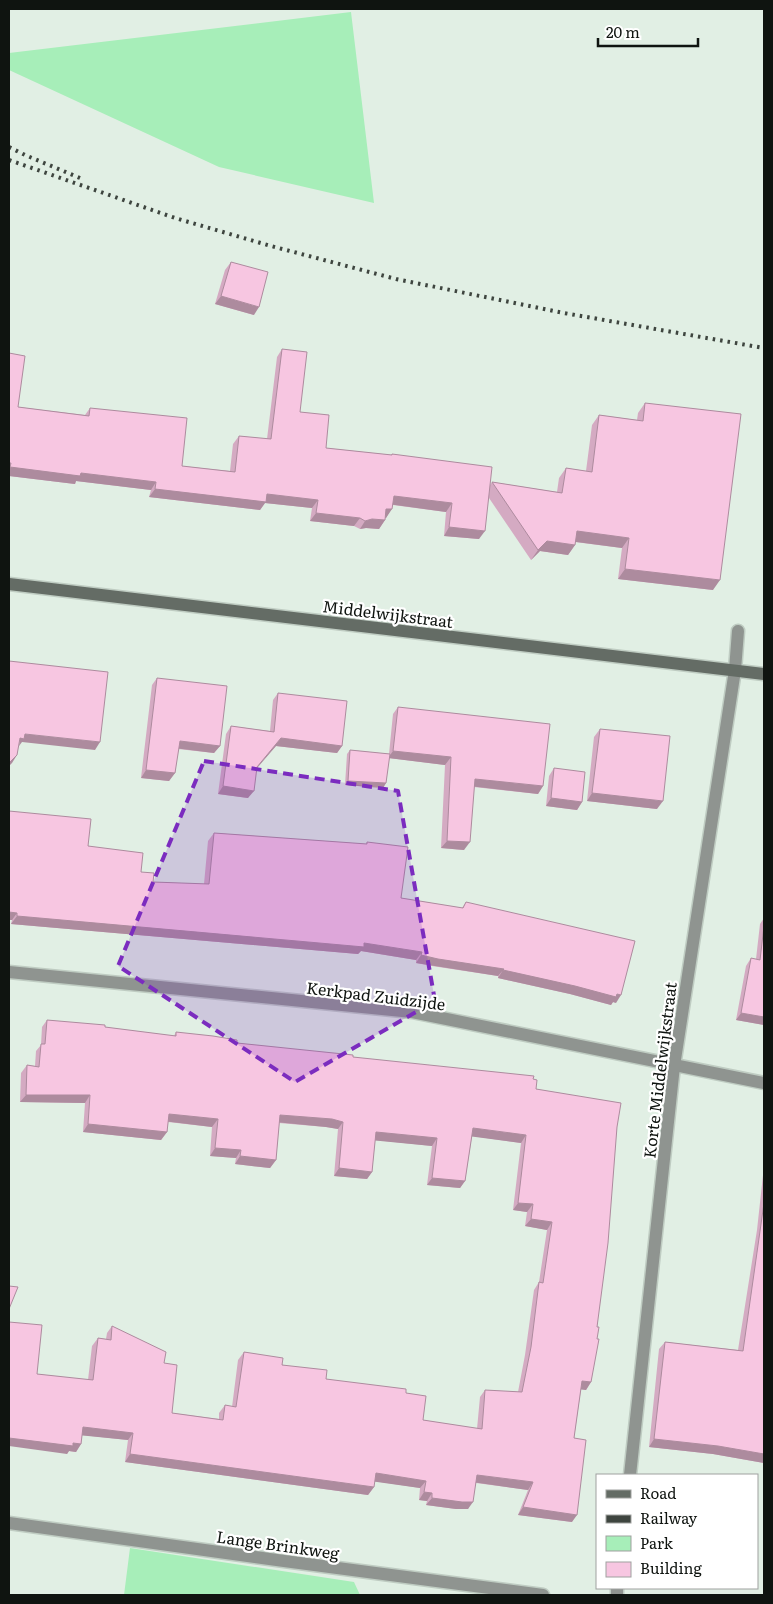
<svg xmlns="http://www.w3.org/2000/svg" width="773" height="1604" font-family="Literata,serif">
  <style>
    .green { fill: #a7eeb9 }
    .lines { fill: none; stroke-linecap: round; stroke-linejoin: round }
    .lane-casing { stroke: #bfccc2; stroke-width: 15 }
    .street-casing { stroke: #bfccc2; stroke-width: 15 }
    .secondary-casing { stroke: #bfccc2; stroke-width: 15 }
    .lane { stroke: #8f9490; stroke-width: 12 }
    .street { stroke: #8f9490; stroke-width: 12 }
    .secondary { stroke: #646c65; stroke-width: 12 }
    .rail { stroke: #3e453f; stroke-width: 4; stroke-dasharray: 2.5 5; stroke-linecap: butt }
    .wall { fill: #d4aac2 }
    .shaded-wall { fill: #ad8b9e }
    .building { fill: #f7c6e1; stroke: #ad8b9e }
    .marked { fill: #7b2cbf; fill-opacity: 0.2; stroke: #7b2cbf; stroke-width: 4; stroke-dasharray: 10 6; stroke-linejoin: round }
    .labels { text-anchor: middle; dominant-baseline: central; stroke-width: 4.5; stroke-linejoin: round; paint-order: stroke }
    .street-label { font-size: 16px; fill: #0f1410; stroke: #fff }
  </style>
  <rect width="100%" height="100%" fill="#e1efe4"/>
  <!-- green -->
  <path class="green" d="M351 12 374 203 219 167 9 70V53Z
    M130 1548 354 1582 360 1595H124Z"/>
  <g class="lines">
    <!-- lane casing -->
    <g class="lane-casing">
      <path id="lane" d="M735 670 738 631"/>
    </g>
    <!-- street casing -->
    <g class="street-casing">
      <path id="street" d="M9 972 412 1012 764 1083
        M630 1475 674 1066 735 670
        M9 1523 284 1561 543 1595
        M617 1595V1588"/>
    </g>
    <!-- secondary casing -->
    <g class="secondary-casing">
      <path id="secondary" d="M9 584 764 674"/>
    </g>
    <!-- lane -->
    <use href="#lane" class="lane"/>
    <!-- street -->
    <use href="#street" class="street"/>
    <!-- secondary -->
    <use href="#secondary" class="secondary"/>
    <!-- rail -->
    <path class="rail" d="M9 147 25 155 80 178
      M9 160 175 218 271 246 396 279 564 313 764 348"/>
  </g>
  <!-- wall -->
  <path class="wall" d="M231 262 254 315 215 304 225 270Z
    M282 349 300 412 326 448 391 455 392 454 490 485 492 482 557 492 559 478 566 468 586 471 592 425 599 415 637 420 638 413 645 403 713 590 618 579 622 548 575 542V545L568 555 540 551 531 560 489 498 479 539 444 536 446 512 393 505 386 518H385V520L379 529 366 528 360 529 354 526 310 521 312 508 265 503 260 510 149 497 151 490 76 481 75 484 9 476V353L18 407 85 415 90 408 182 466 230 471 233 444 239 436 267 439 277 357Z
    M157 678 220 746 214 753 178 749 175 773 169 781 141 778 152 685Z
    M278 693 342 746 337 753 276 746 256 768 248 798 218 794 226 734 231 726 270 731 273 700Z
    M398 707 543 786 538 794 474 787 464 850 441 848 445 765 389 758 386 783 383 788 345 785 347 754 350 750 389 754 393 714Z
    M600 729 657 809 587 801 594 737Z
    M554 768 582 802 577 810 546 806 549 776Z
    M9 811 88 846 141 872 153 882 204 884 208 841 214 833 366 844 367 842 401 898 462 908 466 902 616 1003 613 1002 611 1005 570 994 498 978V976L432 966 416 963V960L361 951 358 954 11 924 12 920H9Z
    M764 918V1025L736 1020 746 966 751 958 756 959 760 924Z
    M47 1020 174 1036 176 1032 237 1043 533 1079 536 1089 617 1127 597 1327 591 1382 586 1390 581 1389 574 1438 572 1522 518 1515 528 1490 476 1483 468 1509H456L426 1505 427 1501 419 1500 420 1488 374 1481V1487L368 1495 125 1462 128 1440 82 1435 81 1444 76 1452 69 1451 67 1454 37 1374 88 1380 92 1346 98 1338 106 1339 107 1333 112 1326 164 1363 172 1413 219 1419V1413L225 1405 232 1407 238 1360 244 1352 326 1379 406 1393 423 1420 477 1429 480 1397 485 1390 518 1392 525 1355 534 1290 539 1282 547 1230 525 1226 527 1212 513 1210 521 1143 472 1136 465 1181 460 1188 427 1185 432 1146 375 1140 372 1172 367 1179 334 1176 338 1129 326 1127 279 1123 276 1160 270 1168 235 1164 236 1158 210 1156 212 1127 168 1122 167 1132 161 1140 83 1132 85 1103 20 1102 21 1073 27 1065 35 1066 36 1051 41 1045 42 1027Z
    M764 1166V1463L713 1454 649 1447 659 1349 665 1342 738 1350 757 1230Z"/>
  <!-- shaded-wall -->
  <path class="shaded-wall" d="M221 296 259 307 254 315 215 304Z
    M10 467 81 473 156 482 151 490 76 481 75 484 9 476V469Z
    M155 489 267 494 318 500 312 508 265 503 260 510 149 497Z
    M394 496 452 503 446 512 388 504Z
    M386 509H392L386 518 380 517Z
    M316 513 360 518 354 526 310 521Z
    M372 519 385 520 379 529 366 528 360 529 365 521Z
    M449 527 485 531 479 539 444 536Z
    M577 531 629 538 622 548 569 541Z
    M547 541 575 545 568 555 540 551 531 560 538 550Z
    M625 569 720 580 713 590 618 579Z
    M25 734 100 742 95 750 22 742 19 746 20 738Z
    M281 738 342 746 337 753 276 746 252 774 257 767Z
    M180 741 220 746 214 753 174 748Z
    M393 751 451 757 445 765 388 758Z
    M17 755 12 763 9 766V763Z
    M146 770 175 773 169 781 141 778Z
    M475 779 543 786 538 794 469 786Z
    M348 781 386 783 383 788 345 785Z
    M223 786 254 791 248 798 218 794Z
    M592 793 663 801 657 809 587 801Z
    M551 798 582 802 577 810 546 806Z
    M447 841 470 842 464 850 441 848Z
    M9 912 17 913 12 920H9Z
    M17 916 364 943 422 952 416 960 361 951 358 954 11 924Z
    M421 955 504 969 498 976 416 963Z
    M503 970 617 994 621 995 616 1003 613 1002 611 1005 570 994 498 978Z
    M741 1013 764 1017V1025L736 1020Z
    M26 1095H90L85 1103 20 1102Z
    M169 1114 218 1119 212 1127 163 1121Z
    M280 1115 332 1119 343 1122 338 1129 326 1127 275 1122Z
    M88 1124 167 1132 161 1140 83 1132Z
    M473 1128 526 1135 521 1143 468 1136Z
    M376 1132 437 1138 432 1146 370 1140Z
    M215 1148 241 1150 236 1158 210 1156Z
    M240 1156 276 1160 270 1168 235 1164Z
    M339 1168 372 1172 367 1179 334 1176Z
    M432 1178 465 1181 460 1188 427 1185Z
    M518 1203 533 1204 527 1212 513 1210Z
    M531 1219 552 1222 547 1230 525 1226Z
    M582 1381 591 1382 586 1390 577 1389Z
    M83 1427 133 1433 128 1440 78 1435Z
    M9 1438 73 1443 81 1444 76 1452 69 1451 67 1454 9 1446Z
    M654 1439 718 1446 764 1454V1463L713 1454 649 1447Z
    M130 1454 374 1487 368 1495 125 1462Z
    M376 1473 426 1481 420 1488 370 1481Z
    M477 1475 533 1482 528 1490 472 1482Z
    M424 1492 432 1493 427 1501 419 1500Z
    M432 1498 473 1502 468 1509H456L426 1505Z
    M523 1507 577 1515 572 1522 518 1515Z"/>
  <!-- building -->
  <path class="building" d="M231 262 268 272 259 307 221 296Z
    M282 349 307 352 300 412 329 415 326 448 392 455V454L492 467 485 531 449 527 452 503 394 496 392 509H386L385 520 372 519 365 521 360 518 316 513 318 500 267 494 266 502 155 489 156 482 81 473 80 476 10 467 11 463H9V353L25 356 18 407 89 416 90 408 187 418 182 466 235 472 239 436 271 439Z
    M645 403 741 414 720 580 625 569 629 538 577 531 575 545 547 541 538 550 492 482 562 493 566 468 592 472 599 415 643 421Z
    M9 661 108 672 100 742 25 734 24 739 20 738 17 755 9 763Z
    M157 678 227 686 220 746 180 741 175 773 146 770Z
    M278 693 347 701 342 746 281 738 257 767 254 791 223 786 231 726 274 732Z
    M398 707 550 724 543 786 475 779 470 842 447 841 451 757 393 751Z
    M600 729 670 736 663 801 592 793Z
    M350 750 390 754 386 783 348 781Z
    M554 768 585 772 582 802 551 798Z
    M9 811 91 819 88 846 143 853 141 872 154 873 153 882 209 884 214 833 367 844V842L408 847 401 898 463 908 466 902 635 941 621 995 617 994 616 997 575 986 503 970 504 969 438 959 421 955 422 952 364 943V947L17 916V913L9 912Z
    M764 926V1017L741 1013 751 958 760 960Z
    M47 1020 105 1025V1027L176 1036V1032L213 1036 237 1040V1043L353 1055V1057L534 1076 533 1079 537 1080 536 1089 621 1103 617 1127 608 1243 597 1327H599L597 1339H599L591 1382 582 1381 574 1438 586 1440 577 1515 523 1507 533 1482 477 1475 473 1502H462L432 1498V1493L424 1492 426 1481 376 1473 374 1487 130 1454 133 1433 83 1427 81 1444 73 1443V1446L9 1438V1322L42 1325 37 1374 93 1380 98 1338 111 1340 112 1326 166 1352 164 1363 177 1365 172 1413 223 1420 225 1405 236 1407 244 1352 283 1358 282 1365 327 1370 326 1379 406 1389V1393L426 1396 423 1420 482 1429 485 1390 522 1392 531 1347 539 1282 543 1283 552 1222 531 1219 533 1204 518 1203 526 1135 473 1128 465 1181 432 1178 437 1138 376 1132 372 1172 339 1168 343 1122 332 1119 280 1115 276 1160 240 1156 241 1150 215 1148 218 1119 169 1114 167 1132 88 1124 90 1095H26L27 1065 39 1067 41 1044H45Z
    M764 1203V1454L718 1446 654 1439 665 1342 743 1351Z
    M9 1286 18 1287 9 1309Z"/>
  <!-- marked area -->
  <path class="marked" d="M204 761 398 791 435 1001 295 1082 118 966Z"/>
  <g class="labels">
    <!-- street labels -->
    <g class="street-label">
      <text transform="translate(388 613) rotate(7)">Middelwijkstraat</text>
      <text transform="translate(376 995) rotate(7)">Kerkpad Zuidzijde</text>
      <text transform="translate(659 1070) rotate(-83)">Korte Middelwijkstraat</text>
      <text transform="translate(278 1544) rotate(8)">Lange Brinkweg</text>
    </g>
  </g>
  <!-- border -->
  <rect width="773" height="1604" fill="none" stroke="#0f1410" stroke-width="20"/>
  <!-- legend -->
  <rect x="596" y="1474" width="162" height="115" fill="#ffffff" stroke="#9fa19f"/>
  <rect x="606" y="1490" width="25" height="8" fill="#646c65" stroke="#9fa19f"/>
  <text x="640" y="1499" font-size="15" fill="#0f1410">Road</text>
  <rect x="606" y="1515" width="25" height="8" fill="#3e453f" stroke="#9fa19f"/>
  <text x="640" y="1524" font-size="15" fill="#0f1410">Railway</text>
  <rect x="606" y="1536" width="25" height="15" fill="#a7eeb9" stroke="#9fa19f"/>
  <text x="640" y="1549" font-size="15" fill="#0f1410">Park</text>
  <rect x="606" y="1562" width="25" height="15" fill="#f7c6e1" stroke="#9fa19f"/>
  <text x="640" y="1574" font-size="15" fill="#0f1410">Building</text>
  <!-- scale -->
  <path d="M598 38v8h100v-8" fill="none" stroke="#0f1410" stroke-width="2.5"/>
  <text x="606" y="38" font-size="15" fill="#0f1410" stroke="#ffffff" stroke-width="4" paint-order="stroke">20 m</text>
</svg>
